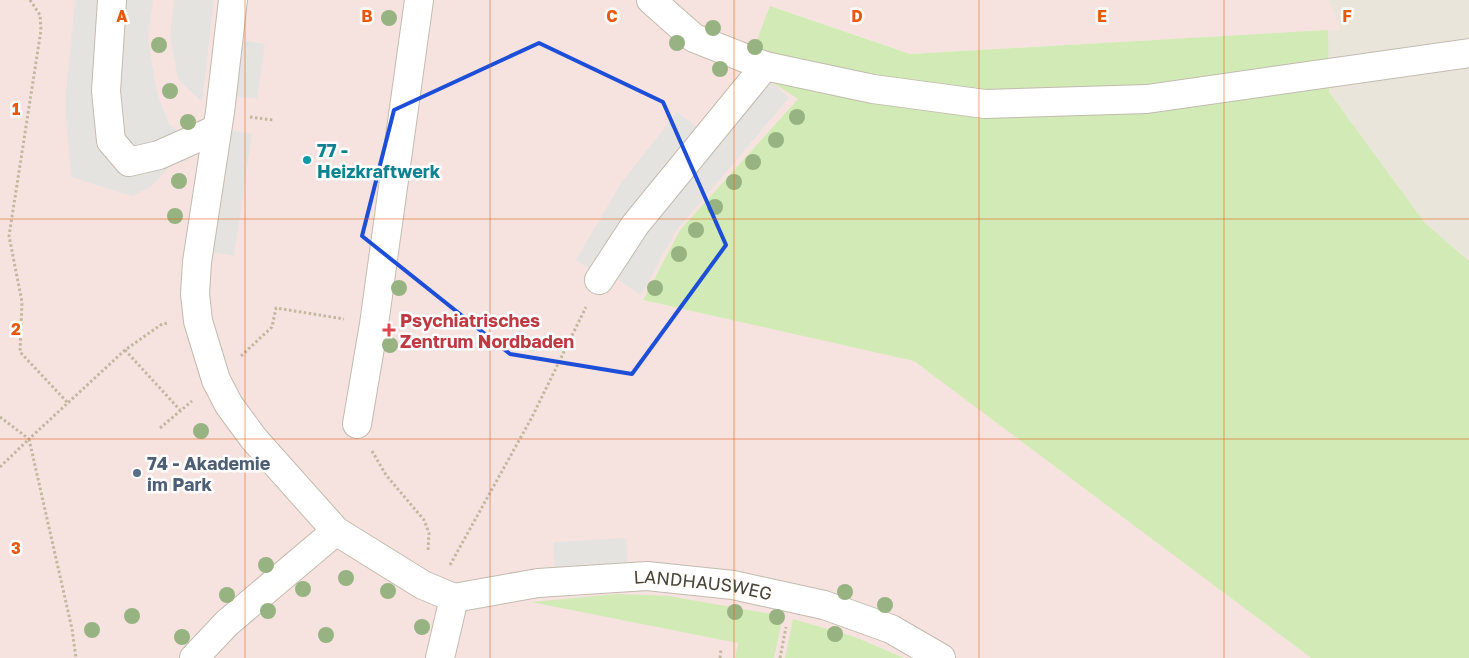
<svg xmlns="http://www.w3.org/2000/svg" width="1469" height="658" font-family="'Golos Text',sans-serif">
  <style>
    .residential { fill: #eae5da }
    .medical { fill: #f6e3e0 }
    .green { fill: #d2eab5 }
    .parking { fill: #e5e3e0 }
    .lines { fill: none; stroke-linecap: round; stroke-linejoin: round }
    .minor-casing { stroke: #c2bbae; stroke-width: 30 }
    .path { stroke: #c4b79f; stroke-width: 3; stroke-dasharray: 2.5 2.5; stroke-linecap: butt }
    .minor { stroke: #fff; stroke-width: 28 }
    .tree { fill: #97b381 }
    .marked { fill: none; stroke: #1d4ed8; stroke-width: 4; stroke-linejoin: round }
    .grid { fill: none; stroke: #e8590c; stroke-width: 1; stroke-opacity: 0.55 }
    .culture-dot { fill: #0f9aa8; stroke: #fff; stroke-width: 2 }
    .health-dot { fill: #e0444e; stroke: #fff; stroke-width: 2 }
    .service-dot { fill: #5c6f8a; stroke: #fff; stroke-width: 2 }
    .labels { text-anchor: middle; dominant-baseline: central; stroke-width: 5; stroke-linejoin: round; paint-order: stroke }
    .culture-label { font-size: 18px; font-weight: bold; fill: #0d838f; stroke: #fff; text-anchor: start }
    .health-label { font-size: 18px; font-weight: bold; fill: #be3a42; stroke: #fff; text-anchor: start }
    .service-label { font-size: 18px; font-weight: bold; fill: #4e5e75; stroke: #fff; text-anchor: start }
    .street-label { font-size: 18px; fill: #4b4439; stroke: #fff }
    .grid-label { font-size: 16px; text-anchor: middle; font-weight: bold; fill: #e8590c; stroke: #fff; stroke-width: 5; stroke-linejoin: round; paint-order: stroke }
  </style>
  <rect width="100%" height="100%" fill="#f6f3ec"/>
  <!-- residential -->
  <path class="residential" d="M1327 0H1469V261L1425 223 1329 92Z"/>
  <!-- medical -->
  <path class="medical" d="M0 0H1329L1341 30 910 54 770 6 798 99 680 230 643 300 914 360 1311 658H0Z"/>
  <!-- green -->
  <path class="green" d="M770 6 910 54 1328 30 1329 92 1425 223 1469 261V658H1311L914 361 643 300 680 230 798 99 747 66Z
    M618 594 669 596 783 616 774 658H735L738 643 531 602Z
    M793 619 855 637 904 658H785Z"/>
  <!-- parking -->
  <path class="parking" d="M75 0H153L148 38 157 93 170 126 188 136 189 160 172 164 151 187 132 196 71 177 65 103Z
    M174 0H214L202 102 178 79 170 37Z
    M241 40 265 44 257 99 233 96Z
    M765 76 789 98 676 231 641 295 614 277 653 214Z
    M677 112 701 130 599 275 576 260 621 183Z
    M228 130 252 134 234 256 211 252Z
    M626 538 628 566 555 570 553 542Z"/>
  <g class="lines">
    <!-- minor casing -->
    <g class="minor-casing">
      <g id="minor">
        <path d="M112 0 106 91 111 141 129 162 159 155 217 129"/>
        <path d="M233 0 220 112 197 262 195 294 198 321 216 380 229 405 254 439 336 531 423 585 454 598"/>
        <path d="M651 0 694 38 765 66 873 89 985 104 1147 99 1469 53"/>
        <path d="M599 280 635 225 765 66"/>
        <path d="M357 424 374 324 419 0"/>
        <path id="s1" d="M454 598 538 583 647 576 733 585 824 605 891 629 941 658"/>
        <path d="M194 658 227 623 336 531"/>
        <path d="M440 658 454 598"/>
      </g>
    </g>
    <!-- path -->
    <path class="path" d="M30 0 40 15 41 30 9 236 22 302 20 352 67 402
      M250 117 273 120
      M125 350 180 410
      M241 356 272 327 276 308 344 319
      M0 417 29 439 125 350 162 324 168 323
      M160 428 192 401
      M29 439 72 629 76 658
      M372 451 386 475 424 520 429 533 428 551
      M0 467 28 440
      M450 565 532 417 586 307
      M720 658 721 650
      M780 658 786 627"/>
    <!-- minor -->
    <use href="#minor" class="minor"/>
  </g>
  <!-- trees -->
  <g class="tree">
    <circle cx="389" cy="18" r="8"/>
    <circle cx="713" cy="28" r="8"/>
    <circle cx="677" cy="43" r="8"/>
    <circle cx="159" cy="45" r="8"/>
    <circle cx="755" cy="47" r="8"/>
    <circle cx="720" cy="69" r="8"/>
    <circle cx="170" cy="91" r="8"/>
    <circle cx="797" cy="117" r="8"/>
    <circle cx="188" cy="122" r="8"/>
    <circle cx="776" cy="140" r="8"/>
    <circle cx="753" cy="162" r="8"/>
    <circle cx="179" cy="181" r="8"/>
    <circle cx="734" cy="182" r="8"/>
    <circle cx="715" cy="207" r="8"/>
    <circle cx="175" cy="216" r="8"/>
    <circle cx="696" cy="230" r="8"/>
    <circle cx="679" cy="254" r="8"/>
    <circle cx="399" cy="288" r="8"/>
    <circle cx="655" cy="288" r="8"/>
    <circle cx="390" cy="345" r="8"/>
    <circle cx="201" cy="431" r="8"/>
    <circle cx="266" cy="565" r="8"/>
    <circle cx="346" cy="578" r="8"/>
    <circle cx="303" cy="589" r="8"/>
    <circle cx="388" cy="591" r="8"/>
    <circle cx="845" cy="592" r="8"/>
    <circle cx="227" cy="595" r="8"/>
    <circle cx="885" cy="605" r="8"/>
    <circle cx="268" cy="611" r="8"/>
    <circle cx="735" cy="612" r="8"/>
    <circle cx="132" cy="616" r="8"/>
    <circle cx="777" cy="617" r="8"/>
    <circle cx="422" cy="627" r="8"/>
    <circle cx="92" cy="630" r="8"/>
    <circle cx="835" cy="634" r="8"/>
    <circle cx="326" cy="635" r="8"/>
    <circle cx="182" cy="637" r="8"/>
  </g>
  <!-- marked area -->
  <path class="marked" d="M539 43 663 102 726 245 632 374 510 354 362 236 394 110Z"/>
  <!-- grid -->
  <path class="grid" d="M245 0V658M490 0V658M734 0V658M979 0V658M1224 0V658M0 219H1469M0 439H1469"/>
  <!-- markers -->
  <circle class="culture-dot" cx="307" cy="160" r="5"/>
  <path class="health-dot" d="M386.5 322.5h5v5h5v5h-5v5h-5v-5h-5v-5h5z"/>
  <circle class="service-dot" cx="137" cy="473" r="5"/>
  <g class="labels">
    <!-- culture labels -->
    <g class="culture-label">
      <text x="317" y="150">77 -<tspan x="317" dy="21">Heizkraftwerk</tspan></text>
    </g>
    <!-- health labels -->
    <g class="health-label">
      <text x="400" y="320">Psychiatrisches<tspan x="400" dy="21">Zentrum Nordbaden</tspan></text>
    </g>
    <!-- service labels -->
    <g class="service-label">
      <text x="147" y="463">74 - Akademie<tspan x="147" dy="21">im Park</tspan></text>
    </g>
    <!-- street labels -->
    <g class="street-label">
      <text stroke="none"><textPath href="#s1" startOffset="251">LANDHAUSWEG</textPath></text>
    </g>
  </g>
  <g class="grid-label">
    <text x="122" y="22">A</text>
    <text x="367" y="22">B</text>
    <text x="612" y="22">C</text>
    <text x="857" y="22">D</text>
    <text x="1102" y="22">E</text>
    <text x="1347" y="22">F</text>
    <text x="16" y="115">1</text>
    <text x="16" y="335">2</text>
    <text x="16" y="554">3</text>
  </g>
</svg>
